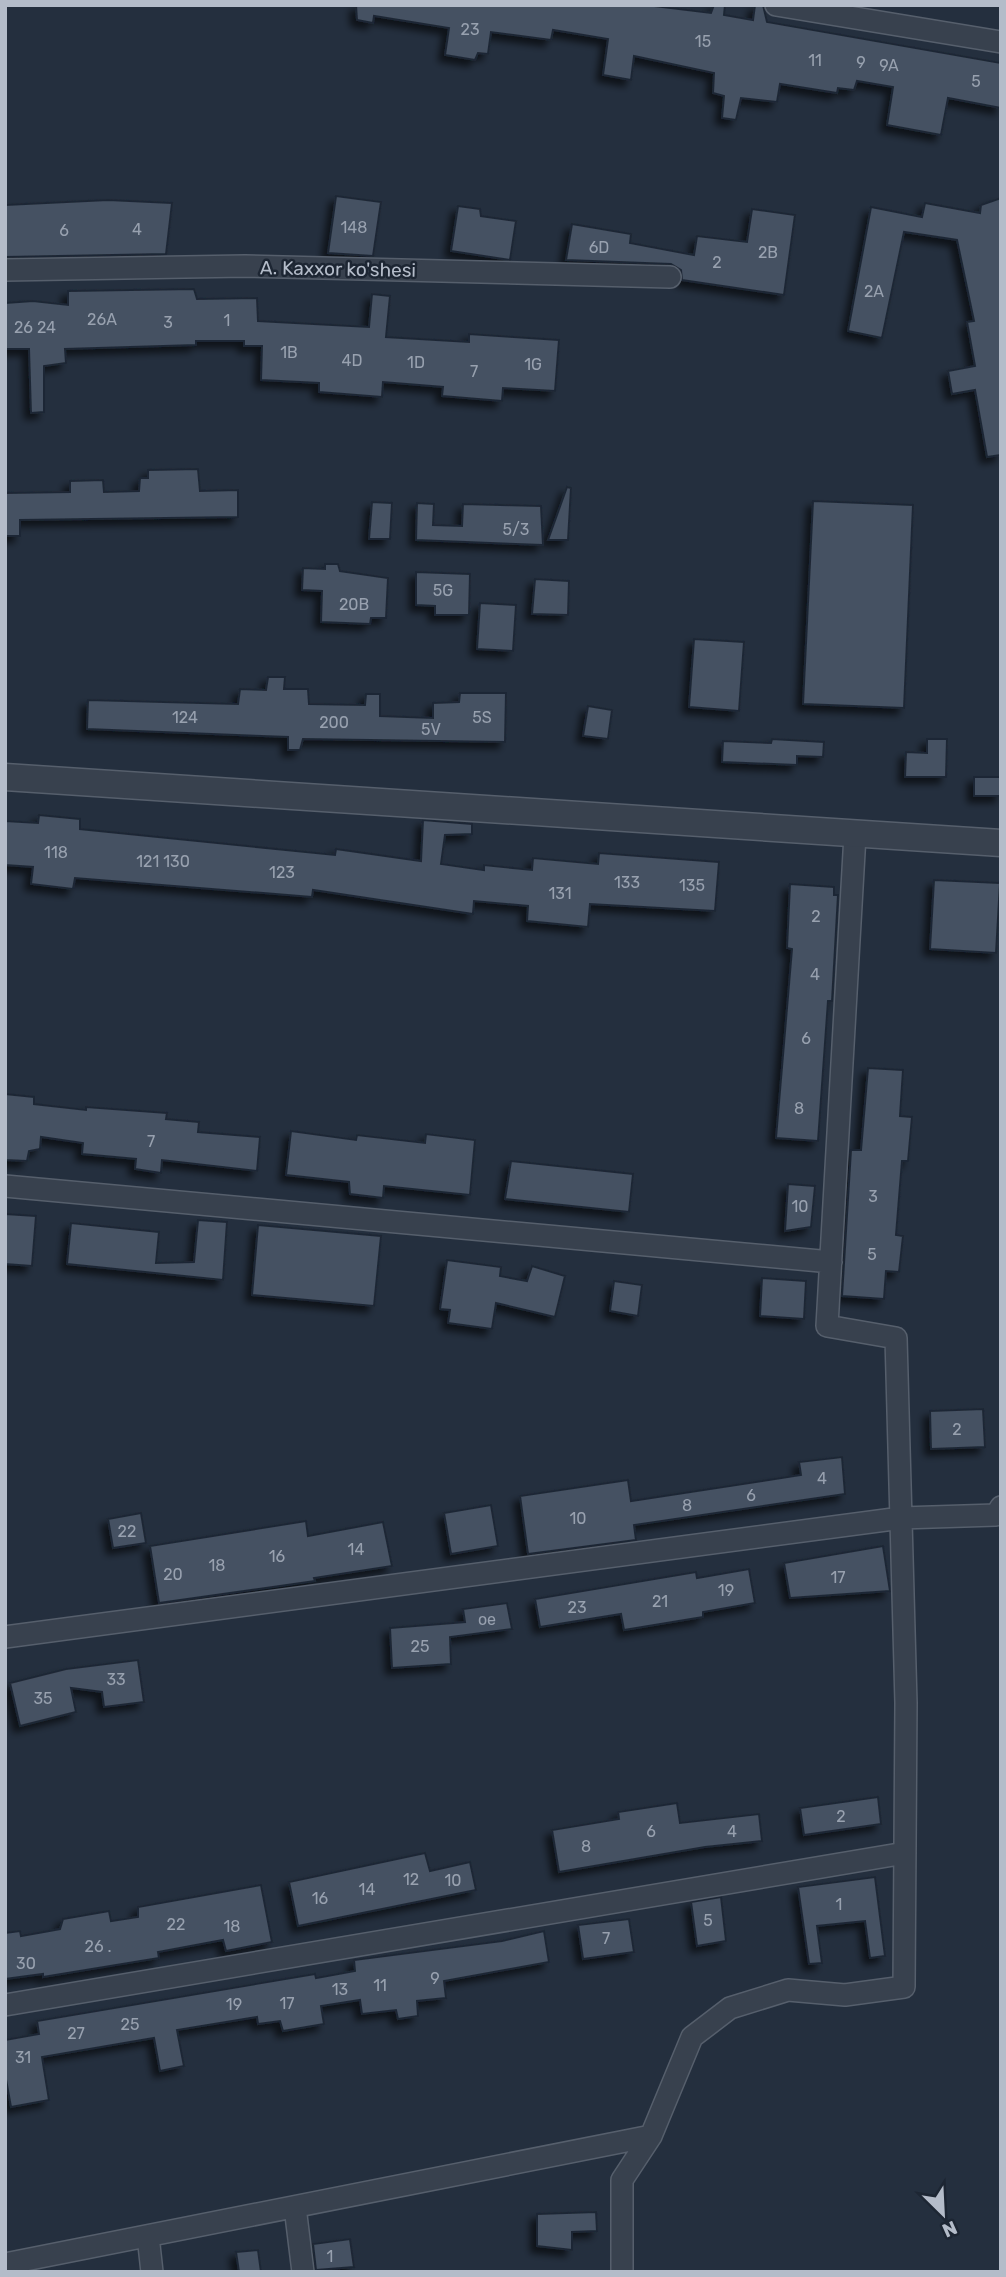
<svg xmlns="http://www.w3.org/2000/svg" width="1006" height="2277" font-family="Rubik,sans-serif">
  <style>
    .building { fill: #455162; stroke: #1f2835; stroke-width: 2; filter: url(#shadow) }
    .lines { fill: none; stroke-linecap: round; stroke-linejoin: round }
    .minor-casing { stroke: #565f6c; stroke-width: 24 }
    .tertiary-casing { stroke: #565f6c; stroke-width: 29 }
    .minor { stroke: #38414e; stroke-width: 21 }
    .tertiary { stroke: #38414e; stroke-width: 26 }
    .labels { text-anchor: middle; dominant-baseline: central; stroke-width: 5; stroke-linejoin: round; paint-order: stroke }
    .number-label { font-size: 16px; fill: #98a1af }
    .street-label { font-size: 19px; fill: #b4bcc9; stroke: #1d2633 }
  </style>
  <defs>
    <filter id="shadow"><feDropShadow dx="-6" dy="6" stdDeviation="3.5" flood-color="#0009"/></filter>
  </defs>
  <rect width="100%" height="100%" fill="#242f3e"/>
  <!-- building -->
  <path class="building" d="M356 5H646L711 13 714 5H725L724 15 753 20 755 5H763L767 22 1001 63V108L948 98 941 135 887 125 893 87 857 81 854 90 838 88 837 93 780 84 777 102 741 98 736 120 722 118 724 96 713 93 714 73 634 56 631 80 603 75 608 39 553 30 551 40 491 32 488 54 478 53 475 60 445 55 449 28 374 16 373 23 357 20Z
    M336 196 381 202 373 256 328 253Z
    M1001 198V455L987 457 975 390 952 394 948 371 975 366 967 322 974 321 957 240 904 232 882 338 848 331 871 207 922 217 925 203 980 213 981 205Z
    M108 200 172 203 166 254 5 257V205Z
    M458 206 480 209 481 216 516 221 510 260 451 251Z
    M752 209 795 215 784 295 682 280 681 270 671 264 566 260 572 224 631 234 630 243 694 255 697 236 747 242Z
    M194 289 197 299 257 298 258 321 369 327 372 294 390 296 386 337 469 342V334L559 340 555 391 503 388 502 401 442 396 443 387 383 382 382 397 319 392V383L261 380 262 346H244V341H196V345L65 349 66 363 44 366V412L31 413 29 349H5V303L33 301 68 305V291Z
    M198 469 200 491 238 490V517L20 520V536H5V493L70 492V481L103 480 104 492 139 491 140 478H148V470Z
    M567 487 571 488 568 540H548Z
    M813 501 913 505 904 708 803 704Z
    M372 502 392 503 390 539H369Z
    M417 503 434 504 433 525 462 526 463 504 541 506 543 545 416 540Z
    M325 564H338L340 571 388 578 386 618H371L370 624 321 622 322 591 302 590 303 568 325 569Z
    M416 572 470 574 469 615H435V606L416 605Z
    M535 579 569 581 568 615 532 614Z
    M480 603 516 605 513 651 477 649Z
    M694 639 744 642 739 711 689 707Z
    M268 677H285L284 689H308L309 704 365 705 366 694H380V716L433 718V703L459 702 460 693H506L505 742 303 739 300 750H288V737L87 729 88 700 238 704 240 689 266 690Z
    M588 706 612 710 608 739 583 736Z
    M772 739 824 742 823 757 797 756V765L722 762 723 741 771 743Z
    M927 739H947L946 777H905L906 752 927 753Z
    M974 777H1001V796H974Z
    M39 815 80 819V829L335 855 336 849 421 861 423 820 472 824V834L445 835 441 864 484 870V865L532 870 533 858 598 864 599 853 719 862 715 911 590 904 588 927 527 921 528 906 474 901 473 914 313 890 312 897 75 878 73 889 31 884 33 867 5 865V821L38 823Z
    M934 880 1000 883 996 953 930 949Z
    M790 884 834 887V895H838L832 1001H828L818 1141 776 1138 792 949 787 948Z
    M868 1068 903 1070 900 1116 912 1117 908 1161H902L896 1235 903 1236 899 1272 886 1271 884 1299 842 1296 851 1150H861Z
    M5 1094 34 1097V1104L86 1110V1107L167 1113 166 1119 199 1122 198 1132 260 1137 257 1171 162 1160 161 1173 135 1169 136 1159 82 1154 83 1143 41 1137 40 1149 29 1151 27 1161 5 1160Z
    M291 1131 356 1140 357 1135 425 1143 426 1134 475 1140 470 1195 384 1186 383 1198 350 1194 349 1182 286 1175Z
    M511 1161 633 1174 629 1212 505 1199Z
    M788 1184 815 1186 811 1227 785 1231Z
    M5 1214 36 1216 32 1266 5 1264Z
    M198 1220 227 1222 223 1280 67 1264 71 1223 159 1232 156 1263 194 1262Z
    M258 1225 381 1236 374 1306 252 1295Z
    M447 1260 501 1267 500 1276 527 1281 532 1266 565 1276 555 1317 496 1303 492 1329 448 1323 450 1310 440 1309Z
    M762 1278 806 1281 804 1319 760 1316Z
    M614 1281 642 1285 638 1316 610 1311Z
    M983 1409 985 1447 931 1449 930 1411Z
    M842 1457 845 1494 634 1525 636 1540 528 1554 520 1496 628 1480 631 1501 801 1475 799 1462Z
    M491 1505 498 1546 451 1554 444 1513Z
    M141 1513 146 1543 113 1548 108 1519Z
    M306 1521 308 1536 383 1522 392 1566 314 1578 315 1581 159 1603 150 1546Z
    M883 1546 890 1591 790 1598 784 1563Z
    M749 1569 755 1603 703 1612V1617L624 1630 621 1614 540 1627 535 1599 696 1572 697 1578Z
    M507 1603 512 1629 450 1637 451 1664 392 1668 390 1628 465 1622 463 1609Z
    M138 1660 144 1702 104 1707 102 1692 71 1688 76 1712 20 1726 10 1683 66 1669Z
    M878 1797 881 1824 804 1835 800 1808Z
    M677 1803 680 1823 759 1814 762 1841 705 1847 559 1872 552 1830 619 1819 618 1812Z
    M425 1853 430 1871 470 1862 476 1890 298 1926 289 1882Z
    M875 1877 885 1956 870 1958 865 1921 817 1926 822 1963 809 1964 798 1887Z
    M261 1885 272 1942 226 1951 223 1940 158 1952 159 1958 43 1977V1974L5 1979V1933L20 1931 21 1936 60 1929 63 1919 109 1911 111 1921 138 1917V1907Z
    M721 1897 726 1941 697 1946 691 1902Z
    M629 1919 634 1952 583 1959 578 1925Z
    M544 1931 549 1962 444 1981 446 1998 417 2001 418 2016 398 2019 396 2010 362 2014 360 2000 321 2006 324 2024 283 2031 280 2021 258 2024 257 2017 177 2030 184 2066 160 2071 154 2038 42 2057 49 2100 11 2107 5 2074V2040L39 2034 37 2021 315 1974 316 1978 355 1971 354 1960 502 1941Z
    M596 2212 597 2231 572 2232V2250L537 2246V2214Z
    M350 2239 354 2267 316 2270 313 2244Z
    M258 2250 261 2272H239L236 2252Z"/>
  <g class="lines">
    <!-- minor casing -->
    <g class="minor-casing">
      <path id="minor" d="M776 5 1001 42
        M5 270 245 266 670 277
        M5 1186 831 1262
        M5 1637 901 1518 996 1515 1001 1507
        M5 2005 905 1853
        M295 2207 303 2272
        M148 2236 152 2272
        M5 2264 651 2136
        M622 2272V2180L651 2136 692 2037 730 2008 788 1990 845 1995 904 1987 906 1703 896 1338 827 1326 855 835"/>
    </g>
    <!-- tertiary casing -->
    <g class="tertiary-casing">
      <path id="tertiary" d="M5 777 1001 843"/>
    </g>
    <!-- minor -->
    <use href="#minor" class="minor"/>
    <!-- tertiary -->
    <use href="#tertiary" class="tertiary"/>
  </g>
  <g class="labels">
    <!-- number labels -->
    <g class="number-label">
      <text x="470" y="29">23</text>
      <text x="703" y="41">15</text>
      <text x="815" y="60">11</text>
      <text x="861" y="62">9</text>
      <text x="889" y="65">9A</text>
      <text x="976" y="81">5</text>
      <text x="354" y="227">148</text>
      <text x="137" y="229">4</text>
      <text x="64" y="230">6</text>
      <text x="599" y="247">6D</text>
      <text x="768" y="252">2B</text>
      <text x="717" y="262">2</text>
      <text x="874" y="291">2A</text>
      <text x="102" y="319">26A</text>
      <text x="227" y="320">1</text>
      <text x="168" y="322">3</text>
      <text x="35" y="327">26 24</text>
      <text x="289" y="352">1B</text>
      <text x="352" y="360">4D</text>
      <text x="416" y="362">1D</text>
      <text x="533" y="364">1G</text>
      <text x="474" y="371">7</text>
      <text x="516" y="529">5/3</text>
      <text x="443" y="590">5G</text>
      <text x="354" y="604">20B</text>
      <text x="185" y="717">124</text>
      <text x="482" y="717">5S</text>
      <text x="334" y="722">200</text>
      <text x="431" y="729">5V</text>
      <text x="56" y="852">118</text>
      <text x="163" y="861">121 130</text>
      <text x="282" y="872">123</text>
      <text x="627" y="882">133</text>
      <text x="692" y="885">135</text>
      <text x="560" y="893">131</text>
      <text x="816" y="916">2</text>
      <text x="815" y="974">4</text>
      <text x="806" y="1038">6</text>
      <text x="799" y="1108">8</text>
      <text x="151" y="1141">7</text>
      <text x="873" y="1196">3</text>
      <text x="800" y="1206">10</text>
      <text x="872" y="1254">5</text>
      <text x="957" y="1429">2</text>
      <text x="822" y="1478">4</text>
      <text x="751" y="1495">6</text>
      <text x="687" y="1505">8</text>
      <text x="578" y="1518">10</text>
      <text x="127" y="1531">22</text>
      <text x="356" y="1549">14</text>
      <text x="277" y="1556">16</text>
      <text x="217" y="1565">18</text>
      <text x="173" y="1574">20</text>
      <text x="838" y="1577">17</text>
      <text x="726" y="1590">19</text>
      <text x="660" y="1601">21</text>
      <text x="577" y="1607">23</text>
      <text x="487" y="1619">oe</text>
      <text x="420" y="1646">25</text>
      <text x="116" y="1679">33</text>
      <text x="43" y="1698">35</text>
      <text x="841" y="1816">2</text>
      <text x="651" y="1831">6</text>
      <text x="732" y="1831">4</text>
      <text x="586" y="1846">8</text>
      <text x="411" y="1879">12</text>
      <text x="453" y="1880">10</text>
      <text x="367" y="1889">14</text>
      <text x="320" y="1898">16</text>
      <text x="839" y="1904">1</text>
      <text x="708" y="1920">5</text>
      <text x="176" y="1924">22</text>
      <text x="232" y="1926">18</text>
      <text x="606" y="1938">7</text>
      <text x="98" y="1946">26 .</text>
      <text x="26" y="1963">30</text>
      <text x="435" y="1978">9</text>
      <text x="380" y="1985">11</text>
      <text x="340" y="1989">13</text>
      <text x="287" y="2003">17</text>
      <text x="234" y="2004">19</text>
      <text x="130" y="2024">25</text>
      <text x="76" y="2033">27</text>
      <text x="23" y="2057">31</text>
      <text x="330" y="2256">1</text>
    </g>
    <!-- street labels -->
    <g class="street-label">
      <text transform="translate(338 269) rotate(1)">A. Kaxxor ko'shesi</text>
    </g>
  </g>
  <!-- border -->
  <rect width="1006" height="2277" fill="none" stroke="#b4bcc9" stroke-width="14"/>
  <!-- north arrow -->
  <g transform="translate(943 2214) rotate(156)" stroke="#1d2633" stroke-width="5" paint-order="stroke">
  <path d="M0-5L12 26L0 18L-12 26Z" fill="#b4bcc9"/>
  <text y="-10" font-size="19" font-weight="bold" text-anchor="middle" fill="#b4bcc9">N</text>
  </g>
</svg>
